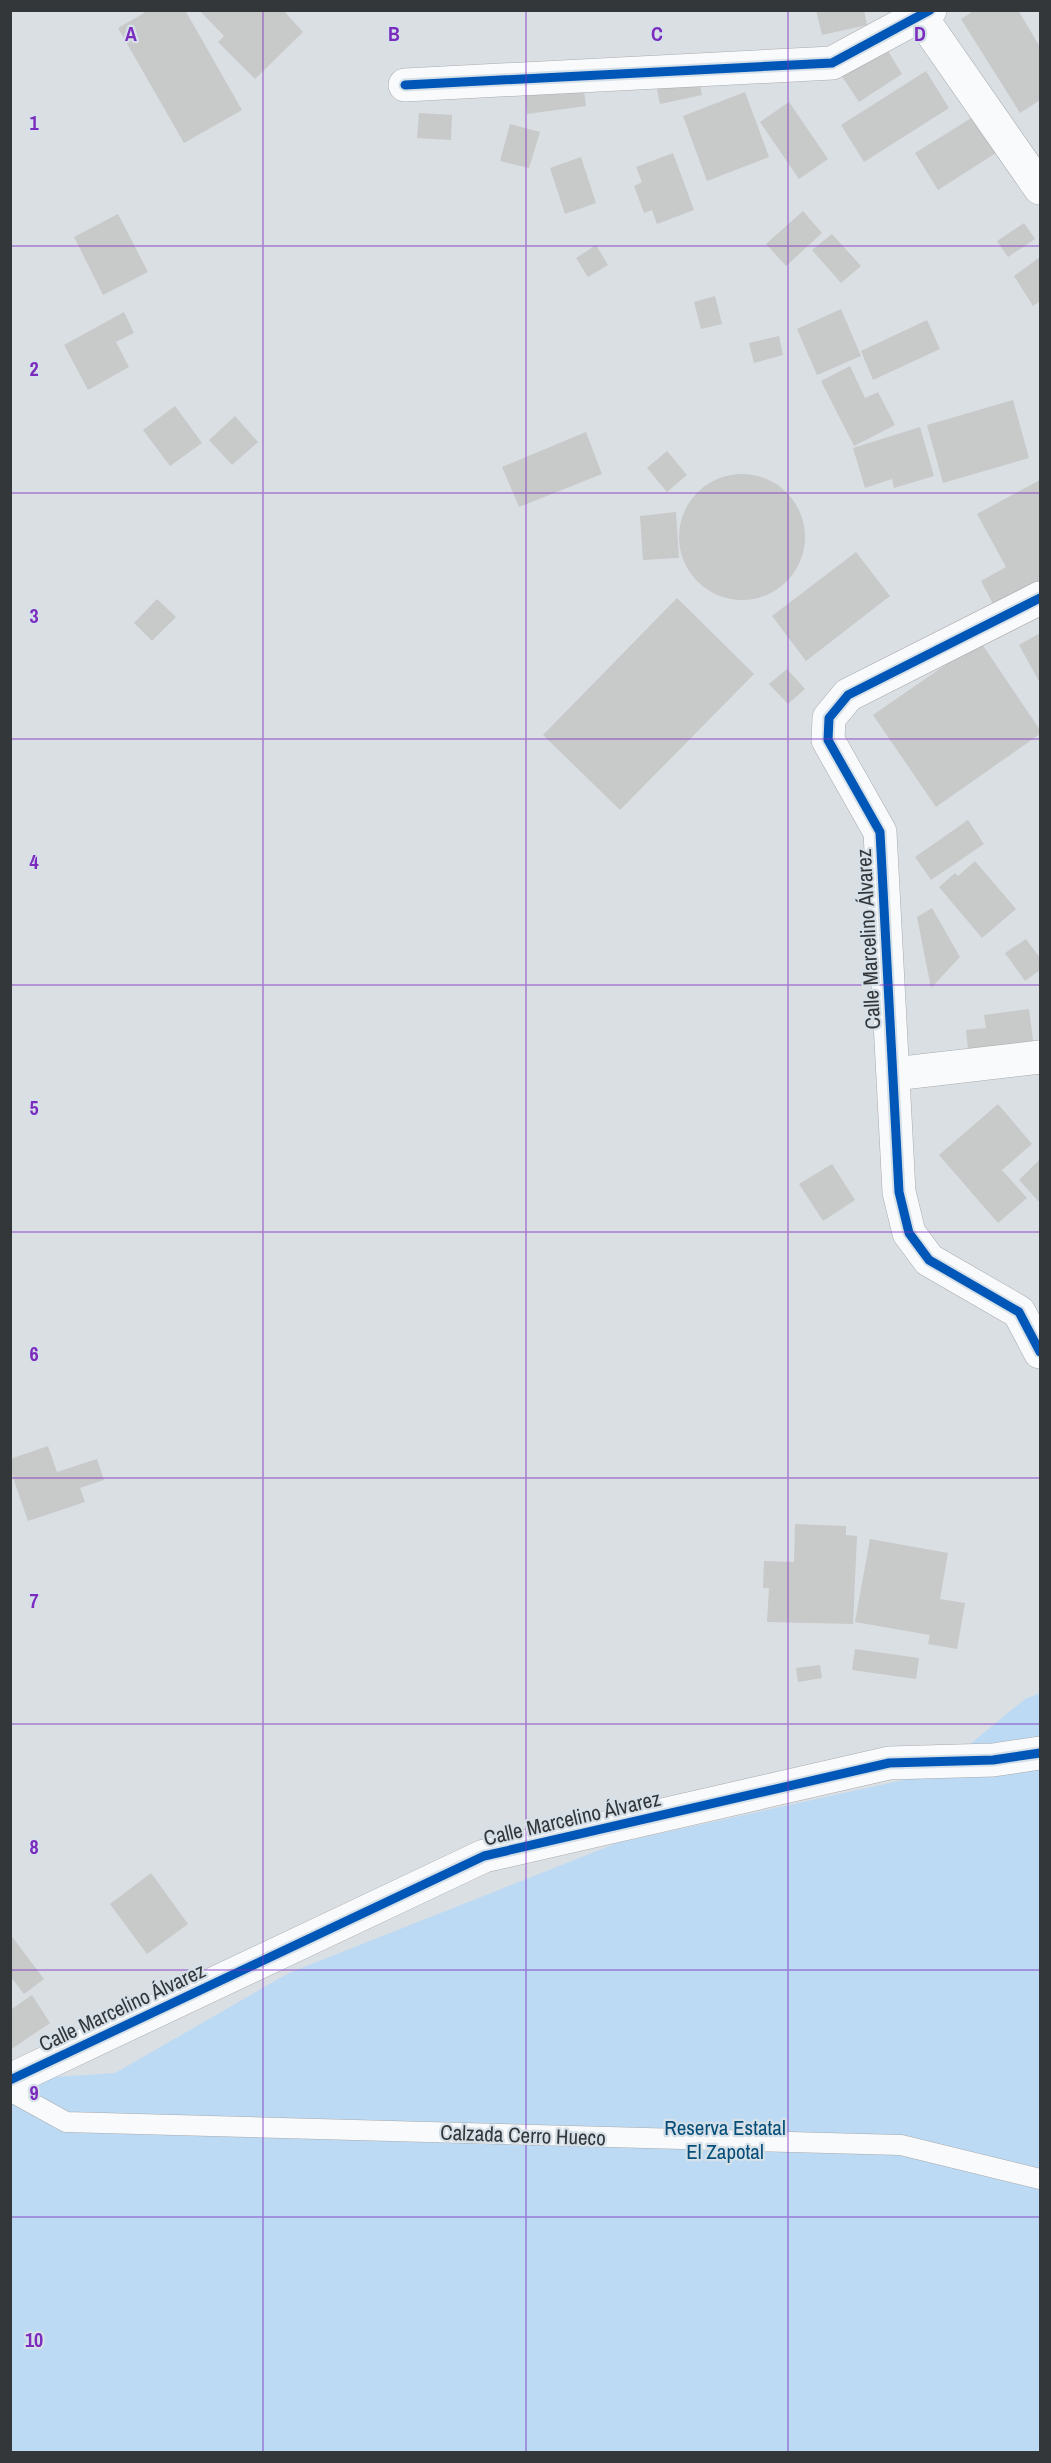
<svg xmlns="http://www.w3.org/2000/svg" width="1051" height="2463" font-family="'Archivo Narrow',sans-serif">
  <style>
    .green { fill: #bcdaf3 }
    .building { fill: #c8c9c9 }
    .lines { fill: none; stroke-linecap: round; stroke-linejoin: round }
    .service-casing { stroke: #a7abaf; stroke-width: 21 }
    .minor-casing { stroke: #a7abaf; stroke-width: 34 }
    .service { stroke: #f9fafb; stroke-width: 20 }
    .minor { stroke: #f9fafb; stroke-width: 33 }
    .cycleway-casing { stroke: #d6e0e8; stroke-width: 13 }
    .cycleway { stroke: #0057b8; stroke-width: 9 }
    .grid { fill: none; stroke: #7b2cbf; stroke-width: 1.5; stroke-opacity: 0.55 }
    .labels { text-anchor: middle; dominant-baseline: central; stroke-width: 4.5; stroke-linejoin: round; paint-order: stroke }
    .street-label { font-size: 21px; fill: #33373a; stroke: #d6e0e8 }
    .park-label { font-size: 21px; fill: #054e79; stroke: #d6e0e8 }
    .grid-label { font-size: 20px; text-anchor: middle; font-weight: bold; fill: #7b2cbf; stroke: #d6e0e8; stroke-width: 4.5; stroke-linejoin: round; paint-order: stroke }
  </style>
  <rect width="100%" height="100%" fill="#dadfe4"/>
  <!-- green -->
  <path class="green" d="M1040 1693V2452H11V2080L115 2073 289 1973 617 1843 935 1773 1025 1699Z"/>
  <!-- building -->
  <path class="building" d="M143 10H185L242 110 184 143 118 28 144 13Z
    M199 10H283L303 32 255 79 218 42 224 36Z
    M816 10H864L867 25 822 35Z
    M975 10H1018L1040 47V100L1020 113 961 19Z
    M885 46 902 74 859 102 841 75Z
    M926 71 949 108 864 162 841 125Z
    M698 75 702 95 660 104 656 85Z
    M583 85 586 106 527 114 525 93Z
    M745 92 769 157 707 181 683 116Z
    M789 102 828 159 799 179 760 122Z
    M419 113 452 115 451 140 417 138Z
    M976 115 999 151 938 190 915 153Z
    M510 124 540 132 529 168 500 161Z
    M673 153 694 210 657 224 652 210 644 213 634 186 642 182 636 167Z
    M581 157 596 203 565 214 550 168Z
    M803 211 822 233 786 266 766 244Z
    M118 214 148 272 103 295 74 237Z
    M1024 223 1035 239 1008 257 997 241Z
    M832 234 861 266 841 283 812 250Z
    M596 245 608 265 588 277 576 258Z
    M1040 257V301L1033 306 1014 276Z
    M715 296 722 324 701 329 694 302Z
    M841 309 861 356 817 375 797 329Z
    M124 312 134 333 116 342 129 367 88 390 64 345Z
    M927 320 940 349 873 380 861 351Z
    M779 336 783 355 754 363 749 343Z
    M850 366 865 398 878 392 895 425 854 446 821 381Z
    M1013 400 1029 458 943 483 927 425Z
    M175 406 202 443 170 466 143 430Z
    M235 416 258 442 232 465 209 440Z
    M920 427 934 476 894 488 892 479 865 488 853 448Z
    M586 432 602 474 519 507 502 467Z
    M667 451 687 475 667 492 647 468Z
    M679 537a63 63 0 1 1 126 0a63 63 0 1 1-126 0Z
    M1040 480V581L994 606 981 581 1006 567 977 514Z
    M676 512 679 558 643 560 640 516Z
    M856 552 890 596 806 661 772 616Z
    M677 598 754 674 620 810 543 735Z
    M157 599 176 617 152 641 134 623Z
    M1040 633V683L1019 645Z
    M980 641 1040 730V734L936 807 873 715Z
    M787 669 805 689 788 704 769 684Z
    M968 820 984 844 931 880 915 857Z
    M975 861 1016 909 982 938 939 887 955 873 958 876Z
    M932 908 960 957 931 988 917 917Z
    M1026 939 1040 958V970L1025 981 1005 953Z
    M1029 1009 1034 1048 969 1058 966 1030 986 1028 984 1015Z
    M998 1104 1032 1144 1002 1170 1027 1198 998 1223 939 1155Z
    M1040 1159V1203L1019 1180Z
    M832 1164 855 1200 823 1221 799 1184Z
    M48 1446 57 1472 97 1459 104 1480 80 1488 85 1502 28 1521 10 1469V1459Z
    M795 1524 846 1526V1535L857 1536 853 1624 767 1622 769 1588H763L764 1561 794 1562Z
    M870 1539 948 1553 940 1599 965 1603 957 1649 928 1644 930 1635 855 1622Z
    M855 1649 919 1658 916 1679 852 1670Z
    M820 1665 822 1678 798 1682 796 1668Z
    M151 1873 188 1924 147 1954 110 1904Z
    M10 1934 44 1979 24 1994 10 1976Z
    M32 1995 50 2023 10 2050V2010Z"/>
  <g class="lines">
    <!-- service casing -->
    <g class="service-casing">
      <path id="service" d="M10 2091 66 2122 901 2145 1040 2179"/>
    </g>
    <!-- minor casing -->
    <g class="minor-casing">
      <path id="minor" d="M921 17 1040 188
        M405 85 832 63 930 10
        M1040 598 848 695 829 718 828 740 880 832 899 1192 909 1233 929 1260 1019 1312 1040 1352
        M894 1074 1040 1057
        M10 2080 484 1856 889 1763 993 1760 1040 1753"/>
    </g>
    <!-- service -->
    <use href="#service" class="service"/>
    <!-- minor -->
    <use href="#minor" class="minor"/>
    <!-- cycleway casing -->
    <g class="cycleway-casing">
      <path id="cycleway" d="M405 85 832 63 930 10
        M1040 598 848 695 829 718 828 740 880 832 899 1192 909 1233 929 1260 1019 1312 1040 1352
        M10 2080 484 1856 889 1763 993 1760 1040 1753"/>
    </g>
    <!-- cycleway -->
    <use href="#cycleway" class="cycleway"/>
  </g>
  <!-- grid -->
  <path class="grid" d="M263 10V2452M526 10V2452M788 10V2452M10 246H1040M10 493H1040M10 739H1040M10 985H1040M10 1232H1040M10 1478H1040M10 1724H1040M10 1970H1040M10 2217H1040"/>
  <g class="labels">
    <!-- street labels -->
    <g class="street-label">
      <text transform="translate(868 939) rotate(-93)">Calle Marcelino Álvarez</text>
      <text transform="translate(572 1818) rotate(-13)">Calle Marcelino Álvarez</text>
      <text transform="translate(122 2007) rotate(-25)">Calle Marcelino Álvarez</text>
      <text transform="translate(523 2135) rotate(2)">Calzada Cerro Hueco</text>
    </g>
    <!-- park labels -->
    <g class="park-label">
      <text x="725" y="2127">Reserva Estatal<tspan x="725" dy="24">El Zapotal</tspan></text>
    </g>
  </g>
  <g class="grid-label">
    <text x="131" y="41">A</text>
    <text x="394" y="41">B</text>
    <text x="657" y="41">C</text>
    <text x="920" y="41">D</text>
    <text x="34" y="130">1</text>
    <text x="34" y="376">2</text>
    <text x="34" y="623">3</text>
    <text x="34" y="869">4</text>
    <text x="34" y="1115">5</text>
    <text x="34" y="1361">6</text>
    <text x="34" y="1608">7</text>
    <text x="34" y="1854">8</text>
    <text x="34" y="2100">9</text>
    <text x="34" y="2347">10</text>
  </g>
  <!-- border -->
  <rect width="1051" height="2463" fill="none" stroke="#33373a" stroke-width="24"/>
</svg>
